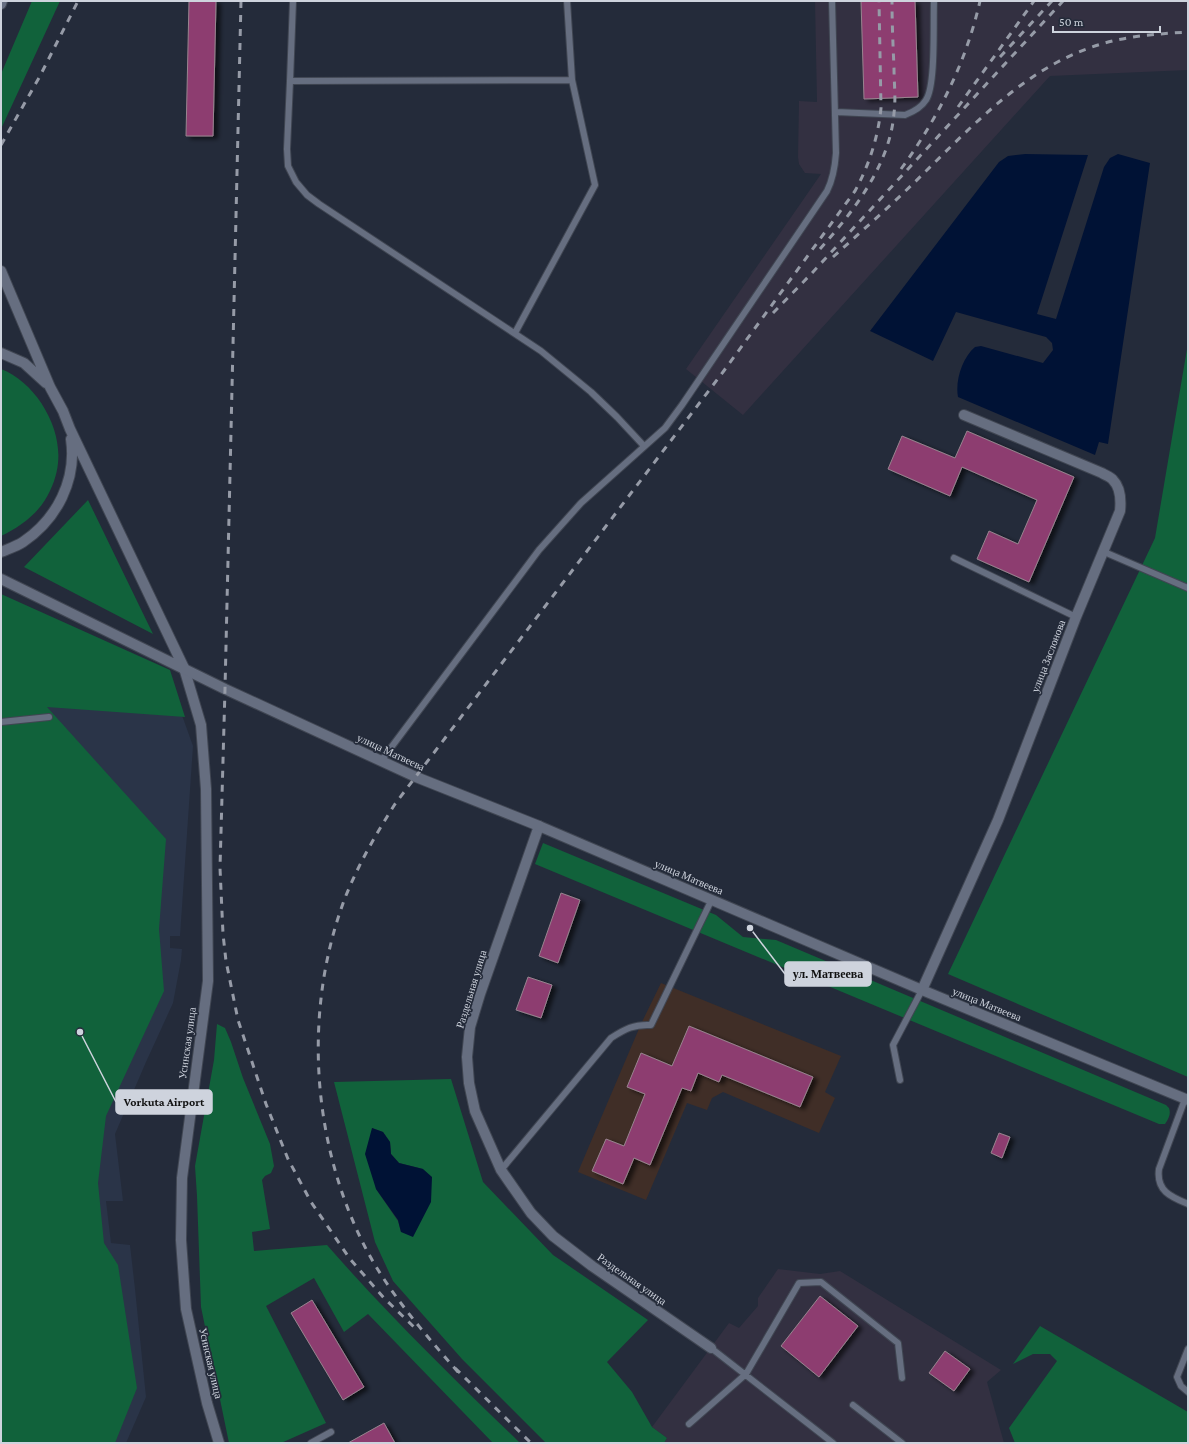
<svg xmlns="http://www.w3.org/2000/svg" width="1189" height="1444" font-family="'Crimson Pro',serif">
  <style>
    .built { fill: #2a3448 }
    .industrial { fill: #333041 }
    .medical { fill: #402e27 }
    .green { fill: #11623b; fill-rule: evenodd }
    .water { fill: #001235 }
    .building { fill: #8d3e70; stroke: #98848f; filter: url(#shadow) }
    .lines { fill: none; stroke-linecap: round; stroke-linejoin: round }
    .lane-casing { stroke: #404652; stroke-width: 8 }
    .street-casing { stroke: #404652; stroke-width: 12 }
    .secondary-casing { stroke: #404652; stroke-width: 12 }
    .lane { stroke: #666e80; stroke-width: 6 }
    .street { stroke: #666e80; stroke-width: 10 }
    .secondary { stroke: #666e80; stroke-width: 10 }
    .rail { stroke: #969ba7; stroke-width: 3; stroke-dasharray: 7 7; stroke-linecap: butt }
    .labels { text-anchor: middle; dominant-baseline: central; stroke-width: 3.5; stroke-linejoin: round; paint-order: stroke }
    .street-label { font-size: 11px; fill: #ced3dd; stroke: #242b3a }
    .leader { fill: none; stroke: #ced3dd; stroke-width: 1.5 }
    .callout-dot { fill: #ced3dd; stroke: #242b3a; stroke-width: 1.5 }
    .callout { fill: #ced3dd; stroke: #ced3dd; stroke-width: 1.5 }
    .callout-label { font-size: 12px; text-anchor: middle; font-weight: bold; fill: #111 }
  </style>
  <defs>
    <filter id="shadow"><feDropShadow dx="4.5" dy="2.5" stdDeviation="2" flood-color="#0009"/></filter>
  </defs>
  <rect width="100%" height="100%" fill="#242b3a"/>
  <!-- built -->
  <path class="built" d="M1 642 159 685 183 718 193 746 180 936H170V948L182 949 181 960 173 1003 146 1062 115 1134 123 1201H106L111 1243 130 1245 135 1289 146 1397 126 1443H1Z"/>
  <!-- industrial -->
  <path class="industrial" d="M815 1H1188V70L1050 76 743 415 686 369 821 174 805 173 799 164 798 157 799 101 817 102Z
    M778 1269 820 1274 840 1271 1001 1370 987 1382 1004 1443H664L667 1438 652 1427 729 1323 739 1328 758 1306V1298Z"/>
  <!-- medical -->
  <path class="medical" d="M661 983 841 1056 825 1092 835 1098 819 1133 723 1092 712 1098 707 1110 687 1103 646 1200 578 1172 641 1024Z"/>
  <!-- green -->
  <path class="green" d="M32 1H60L1 129V74Z
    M1188 343V1077L948 974 1155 538Z
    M1 369C35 382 62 426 58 463 57 475 52 489 45 500 35 516 18 528 1 536Z
    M88 500 153 634 24 567Z
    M1 594 170 670 185 717 47 707 166 839 159 929 164 991 106 1116 98 1183 104 1243 118 1265 137 1388 115 1443H1Z
    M543 843 716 915 743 937 776 940 1166 1105 1169 1108C1171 1114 1169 1118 1165 1124H1159L535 864Z
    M217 1024 225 1028 231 1042 243 1078 270 1144 274 1166 271 1173 265 1176 262 1180 270 1229 252 1232 254 1251 327 1245C388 1315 454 1379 520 1443H493L368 1314 344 1332 314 1278 266 1306 326 1423 281 1443H229L201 1307 197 1196 195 1166 214 1060Z
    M451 1079 483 1182 553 1255 648 1320 607 1362 632 1392 652 1427 667 1438 664 1443H546L462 1359 393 1281 375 1242 334 1082ZM372 1128 383 1132 390 1142 391 1154 399 1163 423 1169 401 1232 398 1221 376 1189Z
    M1040 1326 1188 1412V1443H1015L1009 1428 1057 1361 1050 1354H1033L1013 1364Z"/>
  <!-- water -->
  <path class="water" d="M1025 154 1088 155 1037 314 1056 319 1104 167 1110 158 1118 154 1150 163 1108 444 1099 442 1095 455 958 397C955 381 962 358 975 347L981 346 1043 363 1053 350 1052 343 1046 337 956 312 933 361 870 331 999 162 1008 156Z
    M372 1128 383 1132 390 1142 391 1154 399 1163 423 1169 432 1177 431 1202 413 1237 401 1232 398 1220 376 1189 365 1154Z"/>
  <!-- building -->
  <path class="building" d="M189 1H216L213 136H186Z
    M861 1H915L918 97 864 99Z
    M967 431 1074 477 1029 582 977 559 989 531 1018 544 1037 500 962 467 950 496 888 469 902 436 955 458Z
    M561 893 580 900 558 963 539 956Z
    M528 977 552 985 541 1018 516 1010Z
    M689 1026 813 1077 800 1107 722 1075 719 1082 698 1073 691 1091 682 1088 650 1165 634 1158 623 1184 592 1171 606 1139 624 1146 645 1094 627 1087 641 1053 672 1066Z
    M999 1133 1010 1137 1002 1158 991 1153Z
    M820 1296 858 1326 819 1377 781 1346Z
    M312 1300 364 1387 343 1400 291 1313Z
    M945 1351 970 1369 954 1391 929 1373Z
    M384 1423 395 1443H348Z"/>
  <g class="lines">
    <!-- lane casing -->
    <g class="lane-casing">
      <path id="lane" d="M567 1 572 80 290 81 287 149 288 166 296 182 307 195 319 204 541 351 591 392 617 417 644 446
        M290 81 293 1
        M836 112 905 115C913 112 921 108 926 100 936 85 933 22 934 1
        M515 333 595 185 572 80
        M1102 551 1188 588
        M954 558 1076 617
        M1 722 49 717
        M381 761 539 550 581 503 665 428 682 405 827 191C833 179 835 167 836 153L832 1
        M900 1080 893 1045 922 990
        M1185 1099 1159 1169C1156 1191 1171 1197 1188 1204
        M501 1170 611 1038C625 1029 634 1024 651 1025L712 899
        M711 1348 833 1443
        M1188 1349 1177 1377 1181 1386 1188 1392
        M853 1405 902 1443
        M689 1424 746 1374 799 1283 821 1282 898 1343 902 1378
        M311 1443 331 1432"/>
    </g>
    <!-- street casing -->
    <g class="street-casing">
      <path id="street" d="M184 668 201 725 206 789 208 981 182 1178 181 1240 186 1309 207 1403 219 1443
        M539 826 480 994 470 1027 467 1057 469 1083 475 1111 501 1170 531 1213 553 1236 592 1266 711 1348
        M922 990 998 820 1076 617 1120 511C1121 501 1121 488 1113 480 1111 477 1105 475 1102 473L964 415"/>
    </g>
    <!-- secondary casing -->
    <g class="secondary-casing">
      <path id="secondary" d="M1 4 2 1
        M1 271 50 387 63 411 70 429 184 668
        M1 353 24 363 46 383
        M1 552C8 549 17 546 23 542 57 519 77 480 71 439
        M1 579 225 689 416 777 539 826 922 990 1188 1100"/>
    </g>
    <!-- lane -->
    <use href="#lane" class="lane"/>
    <!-- street -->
    <use href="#street" class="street"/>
    <!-- secondary -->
    <use href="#secondary" class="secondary"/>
    <!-- rail -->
    <path class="rail" d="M241 1 225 689 220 868 223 934 226 961 238 1020 266 1104 288 1159 311 1202 350 1259 384 1298 414 1327
      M1000 57 1052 1
      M958 107 1034 1
      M1 145 40 76 78 1
      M901 169C938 118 966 63 980 1
      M820 249C853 212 890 165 894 113 896 98 894 83 894 68 893 45 892 23 892 1
      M833 257C864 229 896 201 926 171 975 123 1025 70 1092 47 1123 36 1156 34 1188 32
      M773 313 812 273 1063 1
      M455 1368 531 1443
      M458 1372C424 1333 389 1293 365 1247 311 1141 303 1009 345 898 358 865 376 834 395 804L723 372 855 191C869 165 878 138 881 108L879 1"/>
  </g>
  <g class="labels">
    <!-- street labels -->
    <g class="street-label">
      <text transform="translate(1048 656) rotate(-69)">улица Заслонова</text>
      <text transform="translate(391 752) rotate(25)">улица Матвеева</text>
      <text transform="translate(689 877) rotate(23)">улица Матвеева</text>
      <text transform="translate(471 989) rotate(-73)">Раздельная улица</text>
      <text transform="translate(987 1004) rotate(22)">улица Матвеева</text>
      <text transform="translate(187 1043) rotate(-82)">Усинская улица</text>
      <text transform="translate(632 1279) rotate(35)">Раздельная улица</text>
      <text transform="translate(211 1363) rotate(77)">Усинская улица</text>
    </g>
  </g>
  <!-- callouts -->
  <path class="leader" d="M750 928L785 974M80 1032L116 1102"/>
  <g class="callout-dot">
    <circle cx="750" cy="928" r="4"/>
    <circle cx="80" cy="1032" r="4"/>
  </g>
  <g class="callout">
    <rect x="785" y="962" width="86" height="24" rx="4"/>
    <rect x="116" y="1090" width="96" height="24" rx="4"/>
  </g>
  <g class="callout-label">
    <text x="828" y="978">ул. Матвеева</text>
    <text x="164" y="1106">Vorkuta Airport</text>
  </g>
  <!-- border -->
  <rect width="1189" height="1444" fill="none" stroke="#ced3dd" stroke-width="4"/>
  <!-- scale -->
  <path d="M1053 26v6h107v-6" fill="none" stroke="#ced3dd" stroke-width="2"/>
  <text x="1059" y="26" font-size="12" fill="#ced3dd" stroke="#242b3a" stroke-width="3" paint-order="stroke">50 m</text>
</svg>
